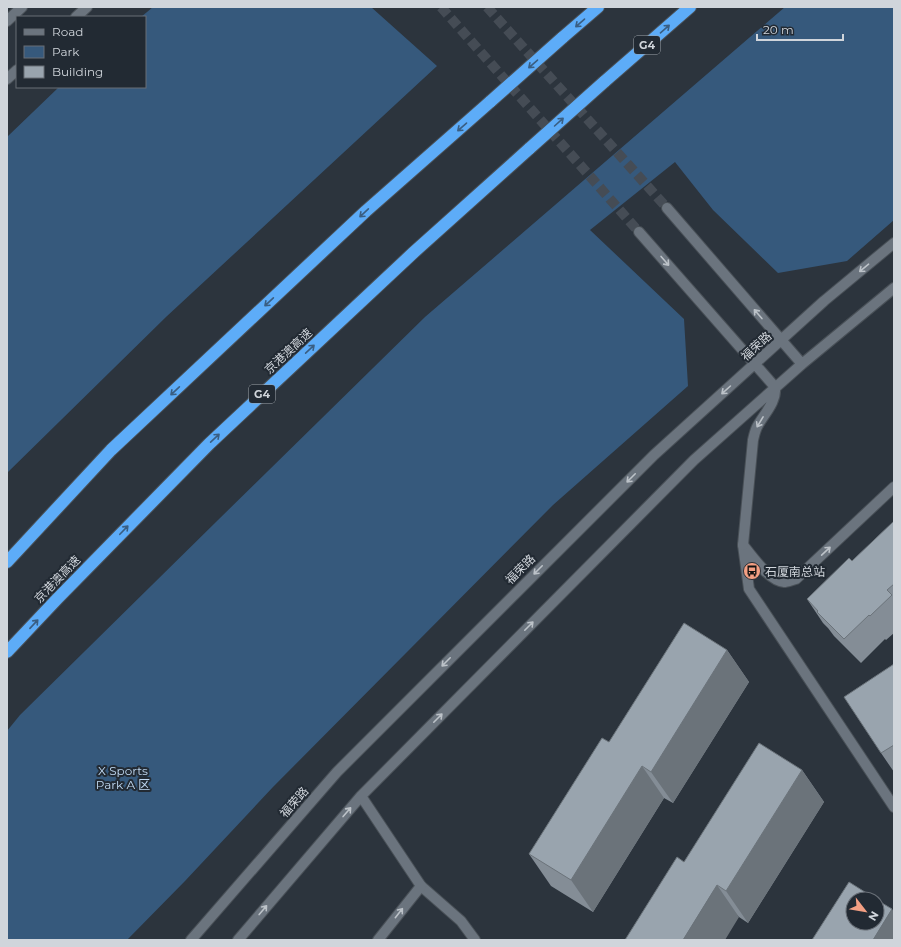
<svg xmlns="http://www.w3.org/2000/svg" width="901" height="947" font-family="Montserrat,'Noto Sans SC',sans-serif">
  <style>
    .green { fill: #36597c }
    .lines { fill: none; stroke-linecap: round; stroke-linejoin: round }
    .secondary-tunnel { stroke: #454c55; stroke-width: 10; stroke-dasharray: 10 5; stroke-linecap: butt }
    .lane-casing { stroke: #495057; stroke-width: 12 }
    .secondary-casing { stroke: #495057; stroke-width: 12 }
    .highway-casing { stroke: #495057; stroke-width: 14 }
    .lane { stroke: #6b747e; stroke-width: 10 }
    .secondary { stroke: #6b747e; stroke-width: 10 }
    .highway { stroke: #5dacf8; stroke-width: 12 }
    .highway-bridge-casing { stroke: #495057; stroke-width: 14; stroke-linecap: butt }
    .highway-bridge { stroke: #5dacf8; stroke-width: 12 }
    .wall { fill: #848d96 }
    .shaded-wall { fill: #6b737a }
    .building { fill: #99a4ae; stroke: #6b737a }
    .oneway { stroke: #3a5e82 }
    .oneway2 { stroke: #bcc2c8 }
    .labels { text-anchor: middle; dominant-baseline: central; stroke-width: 4; stroke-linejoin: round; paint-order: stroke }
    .shield { fill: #222a33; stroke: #9ca2a9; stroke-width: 1 }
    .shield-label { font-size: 11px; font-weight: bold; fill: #d0d5db }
    .street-label { font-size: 12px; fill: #d0d5db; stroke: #222a33 }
    .poi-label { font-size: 12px; fill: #d0d5db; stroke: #222a33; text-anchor: start }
    .park-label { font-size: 12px; fill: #c0d9f2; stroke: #222a33 }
  </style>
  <rect width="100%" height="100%" fill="#2c343d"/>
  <!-- green -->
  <path class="green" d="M153 7H371L437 66 166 317 7 473V137L59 87H145V17H141Z
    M785 7H894V220L847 261 778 273 713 210 675 162 590 230 684 319 688 386 553 505 273 787 185 881 127 940H7V731L20 715 217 521 425 317Z"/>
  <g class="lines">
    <!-- secondary-tunnel -->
    <path class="secondary-tunnel" d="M441 7 639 232
      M487 7 667 208"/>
    <!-- lane casing -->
    <g class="lane-casing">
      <path id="lane" d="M743 545 749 589 894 807
        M743 545C752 556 769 581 784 582 787 582 792 580 796 579L894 487
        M421 886 461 921 475 940"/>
    </g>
    <!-- secondary casing -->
    <g class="secondary-casing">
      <path id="secondary" d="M76 17 87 7
        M7 21 22 7
        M7 79 17 70
        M667 208 802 364
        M639 232 775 387C777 402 763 415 757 427 755 431 754 436 753 440L743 545
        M361 796 421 886 378 940
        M191 940 337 772 654 455 824 301 894 243
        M238 940 361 796 694 460 802 364 894 288"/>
    </g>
    <!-- highway casing -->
    <g class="highway-casing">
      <path id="highway" d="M562 38 598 7
        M604 82 690 7
        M7 562 111 450 366 211 491 101
        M7 652 57 599 209 444 413 253 530 148"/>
    </g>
    <!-- lane -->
    <use href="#lane" class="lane"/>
    <!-- secondary -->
    <use href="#secondary" class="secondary"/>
    <!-- highway -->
    <use href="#highway" class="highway"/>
    <!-- highway-bridge casing -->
    <g class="highway-bridge-casing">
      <path id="highway-bridge" d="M491 101 562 38
        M530 148 604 82"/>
    </g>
    <!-- highway-bridge -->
    <use href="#highway-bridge" class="highway-bridge"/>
  </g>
  <!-- wall -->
  <path class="wall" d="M894 521V633L886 640 885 639 861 663 834 636 828 628 823 623 807 599 852 561Z
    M727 650 749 682 673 803 664 798 593 912 551 886 529 854 609 742Z
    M894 664V772L881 753Z
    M802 770 824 802 748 923 739 917 684 862Z"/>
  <!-- shaded-wall -->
  <path class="shaded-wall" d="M727 650 749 682 673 803 651 772Z
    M642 766 664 798 593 912 571 880Z
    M802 770 824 802 748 923 726 891Z
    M717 885 739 917 725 940H683Z
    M892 909 894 912V940H873Z"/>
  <!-- building -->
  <path class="building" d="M894 521V584L887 590 892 595 870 616 869 615 844 639 817 612 818 611 807 599 849 558 852 561Z
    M684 623 727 650 651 772 642 766 571 880 529 854 602 738 609 742Z
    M894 664V745L881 753 844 697Z
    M759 743 802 770 726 891 717 885 683 940H625L677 857 684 862Z
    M849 882 876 899H853V923H877V900L892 909 873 940H812Z"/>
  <!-- one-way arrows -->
  <defs><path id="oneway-shaft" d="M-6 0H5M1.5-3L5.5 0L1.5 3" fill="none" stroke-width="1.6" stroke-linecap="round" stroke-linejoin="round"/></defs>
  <g class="oneway">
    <use href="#oneway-shaft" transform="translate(580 23) rotate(139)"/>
    <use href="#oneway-shaft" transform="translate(665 29) rotate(-41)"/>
    <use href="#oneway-shaft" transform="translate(533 64) rotate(139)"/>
    <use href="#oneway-shaft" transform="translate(559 122) rotate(-42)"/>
    <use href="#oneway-shaft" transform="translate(462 127) rotate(139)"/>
    <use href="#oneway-shaft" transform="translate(364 213) rotate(137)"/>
    <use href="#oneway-shaft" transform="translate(269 302) rotate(137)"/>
    <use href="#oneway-shaft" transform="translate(310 349) rotate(-43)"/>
    <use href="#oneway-shaft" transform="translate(175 391) rotate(137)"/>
    <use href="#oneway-shaft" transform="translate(215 438) rotate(-43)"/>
    <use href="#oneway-shaft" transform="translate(124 530) rotate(-46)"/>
    <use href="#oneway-shaft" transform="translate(34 624) rotate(-47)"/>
  </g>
  <g class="oneway2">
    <use href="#oneway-shaft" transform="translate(665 261) rotate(49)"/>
    <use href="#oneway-shaft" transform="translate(864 268) rotate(140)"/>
    <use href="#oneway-shaft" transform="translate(758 314) rotate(-131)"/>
    <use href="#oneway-shaft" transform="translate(726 390) rotate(138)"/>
    <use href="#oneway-shaft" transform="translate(760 422) rotate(121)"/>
    <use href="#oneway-shaft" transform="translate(631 478) rotate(135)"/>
    <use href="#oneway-shaft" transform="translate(826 551) rotate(-43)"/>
    <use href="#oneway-shaft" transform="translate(538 570) rotate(135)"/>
    <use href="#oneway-shaft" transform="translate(529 626) rotate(-45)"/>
    <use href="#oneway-shaft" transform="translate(446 662) rotate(135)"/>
    <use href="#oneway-shaft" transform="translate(438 718) rotate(-45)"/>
    <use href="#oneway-shaft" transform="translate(347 812) rotate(-49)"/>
    <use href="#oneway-shaft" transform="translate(263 910) rotate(-50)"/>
    <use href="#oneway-shaft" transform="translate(399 913) rotate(-52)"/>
  </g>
  <!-- icons -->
  <defs>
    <g id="bus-disc" transform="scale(0.9)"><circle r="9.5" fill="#f39f83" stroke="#222a33"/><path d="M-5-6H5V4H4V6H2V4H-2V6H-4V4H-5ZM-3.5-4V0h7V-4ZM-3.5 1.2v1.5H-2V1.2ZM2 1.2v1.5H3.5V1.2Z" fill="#111"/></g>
  </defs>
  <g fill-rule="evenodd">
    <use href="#bus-disc" x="752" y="571"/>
  </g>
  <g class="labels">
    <!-- shield labels -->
    <g class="shield">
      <rect x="634" y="36" width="26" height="18" rx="3"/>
      <rect x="249" y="385" width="26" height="18" rx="3"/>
    </g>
    <g class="shield-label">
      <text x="647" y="45">G4</text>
      <text x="262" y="394">G4</text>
    </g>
    <!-- street labels -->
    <g class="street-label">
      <text transform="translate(756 346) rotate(-42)">福荣路</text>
      <text transform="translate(288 351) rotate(-43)">京港澳高速</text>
      <text transform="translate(520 569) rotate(-45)">福荣路</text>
      <text transform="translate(57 579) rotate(-46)">京港澳高速</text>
      <text transform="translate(294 802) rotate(-49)">福荣路</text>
    </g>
    <!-- poi labels -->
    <g class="poi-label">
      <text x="765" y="571">石厦南总站</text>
    </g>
    <!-- park labels -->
    <g class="park-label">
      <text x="123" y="770">X Sports<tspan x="123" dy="14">Park A 区</tspan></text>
    </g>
  </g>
  <!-- border -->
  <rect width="901" height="947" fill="none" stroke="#d0d5db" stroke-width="16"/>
  <!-- legend -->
  <rect x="16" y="16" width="130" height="72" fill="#222a33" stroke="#686e76"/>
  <rect x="24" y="29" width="20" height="6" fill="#6b747e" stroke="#686e76"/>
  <text x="52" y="36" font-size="12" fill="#d0d5db">Road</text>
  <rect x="24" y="46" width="20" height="12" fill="#36597c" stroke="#686e76"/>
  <text x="52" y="56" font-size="12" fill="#d0d5db">Park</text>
  <rect x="24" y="66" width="20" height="12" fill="#99a4ae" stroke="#686e76"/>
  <text x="52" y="76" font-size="12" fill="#d0d5db">Building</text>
  <!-- north arrow -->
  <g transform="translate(865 911) rotate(121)"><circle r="19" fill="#222a33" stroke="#686e76"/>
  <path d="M0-3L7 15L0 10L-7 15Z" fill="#f39f83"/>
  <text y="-6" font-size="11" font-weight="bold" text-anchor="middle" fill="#d0d5db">N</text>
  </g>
  <!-- scale -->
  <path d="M757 34v6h86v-6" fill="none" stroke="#d0d5db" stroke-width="2"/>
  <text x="763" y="34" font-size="12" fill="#d0d5db" stroke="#222a33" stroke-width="3" paint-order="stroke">20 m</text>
</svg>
